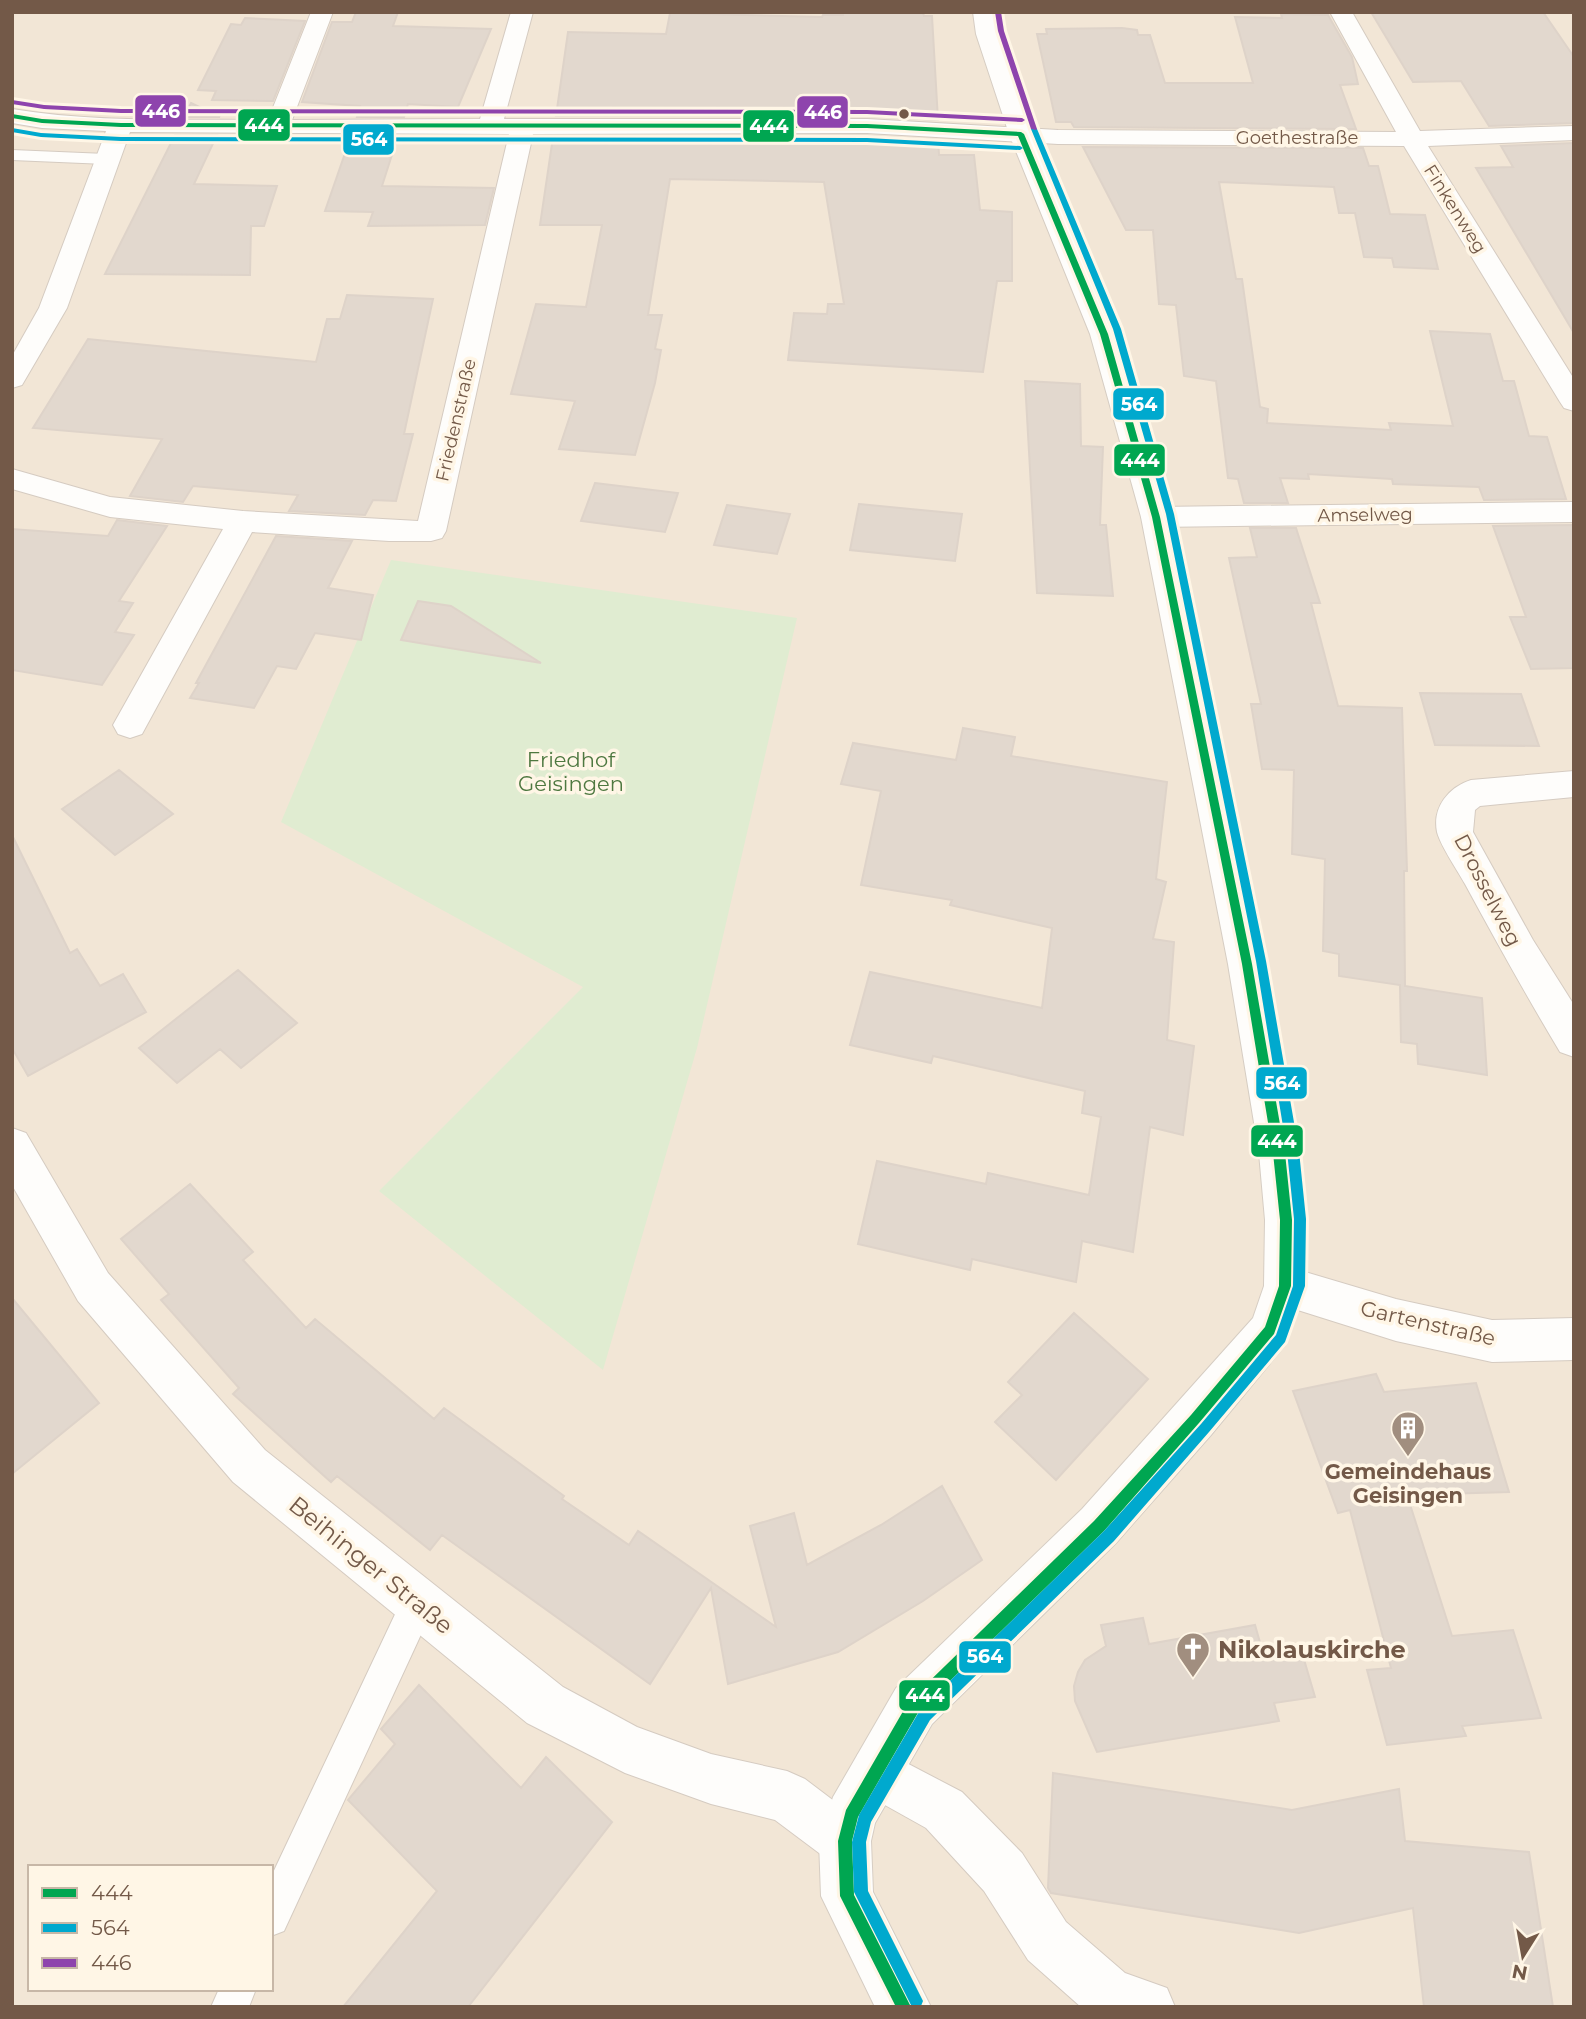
<svg xmlns="http://www.w3.org/2000/svg" width="1586" height="2019" font-family="Montserrat,sans-serif">
  <style>
    .residential { fill: #f2e6d6; fill-rule: evenodd }
    .green { fill: #e0ecd1 }
    .building { fill: #e2d8ce; stroke: #ded3c9; stroke-width: 2 }
    .lines { fill: none; stroke-linecap: round; stroke-linejoin: round }
    .lane-casing { stroke: #d5cbc1; stroke-width: 2 }
    .street-casing { stroke: #d5cbc1; stroke-width: 2 }
    .secondary-casing { stroke: #d6cdc3; stroke-width: 2 }
    .lane { fill: #fefdfb; fill-rule: evenodd }
    .street { fill: #fefdfb; fill-rule: evenodd }
    .secondary { fill: #fefdfb; fill-rule: evenodd }
    .bus-1-casing { stroke: #fff6e6; stroke-width: 6 }
    .bus-2-casing { stroke: #fff6e6; stroke-width: 6 }
    .bus-3-casing { stroke: #fff6e6; stroke-width: 6 }
    .bus-1 { fill: #00a651; fill-rule: evenodd }
    .bus-2 { fill: #00a9ce; fill-rule: evenodd }
    .bus-3 { fill: #8e44ad; fill-rule: evenodd }
    .bus-dot { fill: #735948; stroke: #fff6e6; stroke-width: 2.5 }
    .labels { text-anchor: middle; dominant-baseline: central; stroke-width: 7; stroke-linejoin: round; paint-order: stroke }
    .far-street-label { font-size: 18px; fill: #735948; stroke: #fff6e6 }
    .park-label { font-size: 21px; fill: #4e7840; stroke: #fff6e6 }
    .street-label { font-size: 21px; fill: #735948; stroke: #fff6e6 }
    .poi-label { font-size: 21px; font-weight: bold; fill: #735948; stroke: #fff6e6 }
    .near-street-label { font-size: 24px; fill: #735948; stroke: #fff6e6 }
    .near-poi-label { font-size: 24px; font-weight: bold; fill: #735948; stroke: #fff6e6; text-anchor: start }
    .line-badge { stroke: #fff6e6; stroke-width: 2.5 }
    .badge-label { font-size: 19px; text-anchor: middle; font-weight: bold; fill: #fff }
  </style>
  <rect width="100%" height="100%" fill="#f6f0e6"/>
  <!-- residential -->
  <path class="residential" d="M12 12H1574V2007H12ZM30 1867H271V1989H30Z"/>
  <!-- green -->
  <path class="green" d="M391 560 797 618 697 1048 603 1370 379 1191 583 987 281 822Z"/>
  <!-- building -->
  <path class="building" d="M356 12H398L393 26 491 29 458 107 408 104 404 117H357L360 106 302 102 332 22H352Z
    M843 12 923 13 924 16H932L938 120 867 116H556L568 32 666 34 670 13 822 17 823 15H843Z
    M1371 12H1543L1574 57V123L1489 126 1461 81 1413 82Z
    M1281 14 1328 15 1352 57 1358 84 1340 85 1356 129 1074 127 1071 122H1056L1037 34H1047L1046 29 1122 28 1137 30 1138 35H1150L1165 83H1253L1235 17 1282 18Z
    M245 18 305 21 273 101 212 100 216 91 198 90 231 24 241 25Z
    M191 103 220 117H184Z
    M175 135H217L194 184 277 186 264 226H251L250 275 105 274Z
    M351 136H398L382 186 494 188 485 225 368 226 373 212 325 211Z
    M867 136 938 140 939 155H974L980 210 1012 212V281H997L983 372 788 360 794 313 827 314 828 304H844L824 182 670 179 648 315H662L655 349 661 350 655 383 635 455 559 449 575 401 511 394 536 304 586 307 602 225H540L553 137Z
    M1574 143V333L1476 168 1513 167 1501 146Z
    M1083 147 1363 148 1369 166H1378L1390 214 1425 215 1438 269 1394 267 1392 258 1364 257 1355 213H1339L1334 187 1219 182 1236 279H1242L1260 407 1268 409 1267 423 1391 430 1389 423 1453 426 1430 331 1490 334 1503 381H1514L1529 436 1547 437 1566 499 1484 500 1479 487 1393 484 1392 479 1308 474 1309 479 1280 478 1288 503H1244L1238 479 1228 478 1216 381 1184 376 1176 305 1159 304 1153 230H1126Z
    M347 295 433 299 404 434H413L396 501 373 500 365 515 289 511 298 495 193 486 183 502 130 496 162 439 33 428 88 339 316 362 327 319H340Z
    M1025 381 1080 384 1081 446 1103 447 1100 525H1106L1113 596 1037 593Z
    M595 483 678 493 665 532 581 521Z
    M859 504 962 514 955 561 850 550Z
    M727 505 790 514 777 554 714 545Z
    M117 520 167 526 119 601 133 603 115 632 134 635 102 685 12 670V529L108 536Z
    M1574 525V668L1531 669 1510 617H1526L1493 526Z
    M1250 528H1296L1320 603H1311L1338 706 1402 708 1407 871H1404L1405 986 1482 998 1487 1075 1418 1064 1417 1044 1401 1042 1400 985 1339 976V954L1323 951 1325 859 1292 854 1294 770 1262 769 1251 704H1261L1229 558 1257 557Z
    M276 536 352 541 328 588 373 595 361 640 315 633 296 669 277 666 254 708 190 698 199 683H196Z
    M418 601 451 606 541 663 401 640Z
    M1420 693 1521 694 1539 746 1435 745Z
    M963 728 1015 737 1011 756 1167 782 1156 879 1166 882 1153 939 1174 942 1167 1040 1194 1046 1183 1135 1150 1127 1133 1252 1082 1241 1076 1282 972 1259 970 1270 858 1244 877 1161 986 1184 988 1173 1089 1195 1101 1117 1082 1113 1085 1091 933 1056 931 1063 850 1045 870 972 1042 1008 1052 928 950 905 952 900 861 885 881 791 841 784 853 743 956 760Z
    M119 770 173 814 115 855 62 809Z
    M12 835 70 953 77 949 100 986 123 974 146 1012 28 1076 12 1048Z
    M238 970 297 1023 241 1068 220 1049 177 1083 139 1048Z
    M190 1184 253 1252 243 1260 306 1328 315 1319 434 1419 444 1408 564 1496 562 1499 629 1545 638 1531 776 1627 750 1526 794 1513 807 1565 881 1525 942 1486 982 1560 923 1601 838 1652 728 1684 711 1588 650 1684 442 1535 430 1550 337 1476 331 1482 233 1394 239 1388 161 1300 169 1294 121 1239Z
    M12 1298 99 1403 12 1474Z
    M1074 1313 1148 1379 1056 1480 995 1422 1022 1395 1008 1382Z
    M1376 1374 1384 1392 1476 1383 1509 1492 1407 1495 1452 1636 1513 1630 1541 1718 1462 1726 1466 1736 1387 1745 1367 1670 1391 1668 1350 1510 1338 1513 1293 1391Z
    M1143 1618 1149 1644 1255 1625 1263 1653 1300 1646 1315 1697 1274 1703 1279 1721 1097 1752 1075 1701 1074 1686 1078 1672 1085 1660 1106 1646 1101 1625Z
    M419 1685 521 1788 546 1757 612 1822 468 2007H343L437 1891 348 1800 395 1744 381 1729Z
    M1053 1773 1292 1810 1399 1789 1405 1841 1529 1852 1553 2007H1424L1413 1908 1299 1933 1051 1893 1048 1888Z"/>
  <g class="lines">
    <!-- lane casing -->
    <g class="lane-casing">
      <path id="lane" d="M12 150 106 154 114 159 106 164 12 160Z
        M418 1587 430 1591 434 1603 430 1615 284 1931 271 1936V1877L406 1591Z
        M219 1989H256L249 2007H211Z"/>
    </g>
    <!-- street casing -->
    <g class="street-casing">
      <path id="street" d="M311 12H333L292 120 480 119 511 12H533L504 119H867L1058 130 1396 132 1330 12H1352L1420 131 1574 126V140L1428 146 1574 379V411L1564 408 1560 402 1404 146 1058 144 867 133 533 134 446 531 442 538 431 541H389L252 532 142 734 130 738 118 734 113 725 223 529 110 517 12 489V469L110 497 243 511 418 521 509 134 130 132 67 308 22 385 12 388V356L39 308 106 131 42 128 12 123V109C96 123 183 119 268 120Z
        M1574 502V522L1156 527 1145 524 1141 517 1145 510 1156 507Z
        M1574 771V797L1480 806 1475 810 1473 832 1533 940 1574 1005V1057L1560 1052C1527 997 1496 941 1465 884 1458 871 1441 847 1437 832 1432 807 1449 787 1471 780Z
        M12 1128 26 1133 108 1273 265 1450 563 1687 637 1727 711 1754 787 1771 805 1779 863 1823 871 1841 863 1859 845 1867 827 1859 775 1820 711 1804 625 1773 527 1723 233 1482 78 1301 12 1185Z
        M1285 1266 1396 1299 1492 1320 1574 1318V1360L1492 1362 1396 1341 1285 1306 1270 1300 1264 1286 1270 1272Z
        M876 1747 962 1792 1022 1853 1066 1922 1125 1973 1167 1988 1175 2007H1081L1028 1960 984 1891 926 1828 858 1790 851 1772 858 1754Z"/>
    </g>
    <!-- secondary casing -->
    <g class="secondary-casing">
      <path id="secondary" d="M973 12H995L998 34 1033 134 1118 334 1171 517 1266 964 1299 1153 1307 1220 1306 1286 1285 1345 1211 1435 1116 1543 932 1724 875 1823 871 1841 873 1892 931 2007H875L821 1896 819 1841 833 1797 896 1688 1082 1509 1253 1318 1264 1286 1265 1220 1259 1153 1228 964 1141 517 1090 334 1009 134 976 34Z"/>
    </g>
    <!-- lane -->
    <use href="#lane" class="lane"/>
    <!-- street -->
    <use href="#street" class="street"/>
    <!-- secondary -->
    <use href="#secondary" class="secondary"/>
    <!-- bus-1 casing -->
    <g class="bus-1-casing">
      <path id="bus-1" d="M12 114 42 119 121 123 867 124 1021 132 1024 134 1108 334 1160 517 1252 964 1285 1153 1292 1220 1291 1286 1274 1334 1199 1423 1104 1531 919 1711 858 1817 852 1841 854 1895 911 2007H896L840 1896 838 1841 846 1810 909 1701 1094 1521 1191 1415 1265 1327 1279 1286 1280 1220 1273 1153 1242 964 1152 517 1100 334 1018 136 867 128 121 127 42 123 12 118Z"/>
    </g>
    <!-- bus-2 casing -->
    <g class="bus-2-casing">
      <path id="bus-2" d="M1034 127 1037 129 1121 329 1174 514 1266 961 1299 1151 1306 1219 1305 1286 1285 1342 1209 1432 1114 1541 930 1720 871 1822 866 1842 868 1891 923 2001 921 2006 912 2007 854 1892 852 1842 859 1815 920 1710 1104 1531 1201 1424 1276 1335 1293 1286 1294 1219 1287 1151 1256 961 1166 514 1113 329 1031 129Z
        M12 128 41 133 121 137 867 138 1020 146 1023 148 1020 150 867 142 121 141 41 137 12 132Z"/>
    </g>
    <!-- bus-3 casing -->
    <g class="bus-3-casing">
      <path id="bus-3" d="M995 12H1001L1004 31 1037 129 1036 130 1031 129 998 31Z
        M12 100 44 105 121 109 867 110 1022 118 1025 120 1022 122 867 114 121 113 44 109 12 104Z"/>
    </g>
    <!-- bus-1 -->
    <use href="#bus-1" class="bus-1"/>
    <!-- bus-2 -->
    <use href="#bus-2" class="bus-2"/>
    <!-- bus-3 -->
    <use href="#bus-3" class="bus-3"/>
  </g>
  <!-- icons -->
  <defs>
    <g id="building-pin" transform="scale(1.75)"><path d="M0 17L-7.5 6A9.5 9.5 0 1 1 7.5 6Z" fill="#a18e7f" stroke="#fff6e6"/><path d="M-4-6H4V6H1V3H-1V6H-4ZM-2.5-4.3h1.7v1.8h-1.7ZM.8-4.3h1.7v1.8H.8ZM-2.5-1h1.7V.8h-1.7ZM.8-1h1.7V.8H.8Z" fill="#fff"/></g>
    <g id="church-pin" transform="scale(1.75)"><path d="M0 17L-7.5 6A9.5 9.5 0 1 1 7.5 6Z" fill="#a18e7f" stroke="#fff6e6"/><path d="M-1.2-6h2.4v3.5h3.3v2.4h-3.3V6h-2.4V-.1h-3.3v-2.4h3.3Z" fill="#fff"/></g>
  </defs>
  <g fill-rule="evenodd">
    <use href="#building-pin" x="1408" y="1428"/>
    <use href="#church-pin" x="1193" y="1649"/>
  </g>
  <!-- markers -->
  <circle class="bus-dot" cx="904" cy="114" r="6"/>
  <g class="labels">
    <!-- far-street labels -->
    <g class="far-street-label">
      <text x="1297" y="138">Goethestraße</text>
      <text transform="translate(1455 209) rotate(58)">Finkenweg</text>
      <text transform="translate(456 420) rotate(-77)">Friedenstraße</text>
      <text transform="translate(1365 515) rotate(-1)">Amselweg</text>
    </g>
    <!-- park labels -->
    <g class="park-label">
      <text x="571" y="759">Friedhof<tspan x="571" dy="24">Geisingen</tspan></text>
    </g>
    <!-- street labels -->
    <g class="street-label">
      <text transform="translate(1488 890) rotate(63)">Drosselweg</text>
      <text transform="translate(1428 1323) rotate(13)">Gartenstraße</text>
    </g>
    <!-- poi labels -->
    <g class="poi-label">
      <text x="1408" y="1471">Gemeindehaus<tspan x="1408" dy="24">Geisingen</tspan></text>
    </g>
    <!-- near-street labels -->
    <g class="near-street-label">
      <text transform="translate(371 1565) rotate(39)">Beihinger Straße</text>
    </g>
    <!-- near-poi labels -->
    <g class="near-poi-label">
      <text x="1218" y="1649">Nikolauskirche</text>
    </g>
  </g>
  <g class="line-badge">
    <rect x="134" y="94" width="53" height="34" rx="7" fill="#8e44ad"/>
    <rect x="796" y="95" width="53" height="34" rx="7" fill="#8e44ad"/>
    <rect x="237" y="108" width="54" height="34" rx="7" fill="#00a651"/>
    <rect x="742" y="109" width="53" height="34" rx="7" fill="#00a651"/>
    <rect x="342" y="123" width="53" height="33" rx="7" fill="#00a9ce"/>
    <rect x="1112" y="387" width="53" height="34" rx="7" fill="#00a9ce"/>
    <rect x="1113" y="443" width="53" height="34" rx="7" fill="#00a651"/>
    <rect x="1255" y="1066" width="53" height="34" rx="7" fill="#00a9ce"/>
    <rect x="1250" y="1124" width="54" height="34" rx="7" fill="#00a651"/>
    <rect x="958" y="1640" width="54" height="34" rx="7" fill="#00a9ce"/>
    <rect x="898" y="1679" width="53" height="33" rx="7" fill="#00a651"/>
  </g>
  <g class="badge-label">
    <text x="161" y="118">446</text>
    <text x="823" y="119">446</text>
    <text x="264" y="132">444</text>
    <text x="769" y="133">444</text>
    <text x="369" y="146">564</text>
    <text x="1139" y="411">564</text>
    <text x="1140" y="467">444</text>
    <text x="1282" y="1090">564</text>
    <text x="1277" y="1148">444</text>
    <text x="985" y="1663">564</text>
    <text x="925" y="1702">444</text>
  </g>
  <!-- border -->
  <rect width="1586" height="2019" fill="none" stroke="#735948" stroke-width="28"/>
  <!-- legend -->
  <rect x="28" y="1865" width="245" height="126" fill="#fff6e6" stroke="#c7b7a7" stroke-width="2"/>
  <rect x="42" y="1888" width="35" height="10" fill="#00a651" stroke="#c7b7a7" stroke-width="2"/>
  <text x="91" y="1900" font-size="21" fill="#735948">444</text>
  <rect x="42" y="1923" width="35" height="10" fill="#00a9ce" stroke="#c7b7a7" stroke-width="2"/>
  <text x="91" y="1935" font-size="21" fill="#735948">564</text>
  <rect x="42" y="1958" width="35" height="10" fill="#8e44ad" stroke="#c7b7a7" stroke-width="2"/>
  <text x="91" y="1970" font-size="21" fill="#735948">446</text>
  <!-- north arrow -->
  <g transform="translate(1523 1956) rotate(191)" stroke="#fff6e6" stroke-width="5" paint-order="stroke">
  <path d="M0-5L12 26L0 18L-12 26Z" fill="#735948"/>
  <text y="-10" font-size="19" font-weight="bold" text-anchor="middle" fill="#735948">N</text>
  </g>
</svg>
